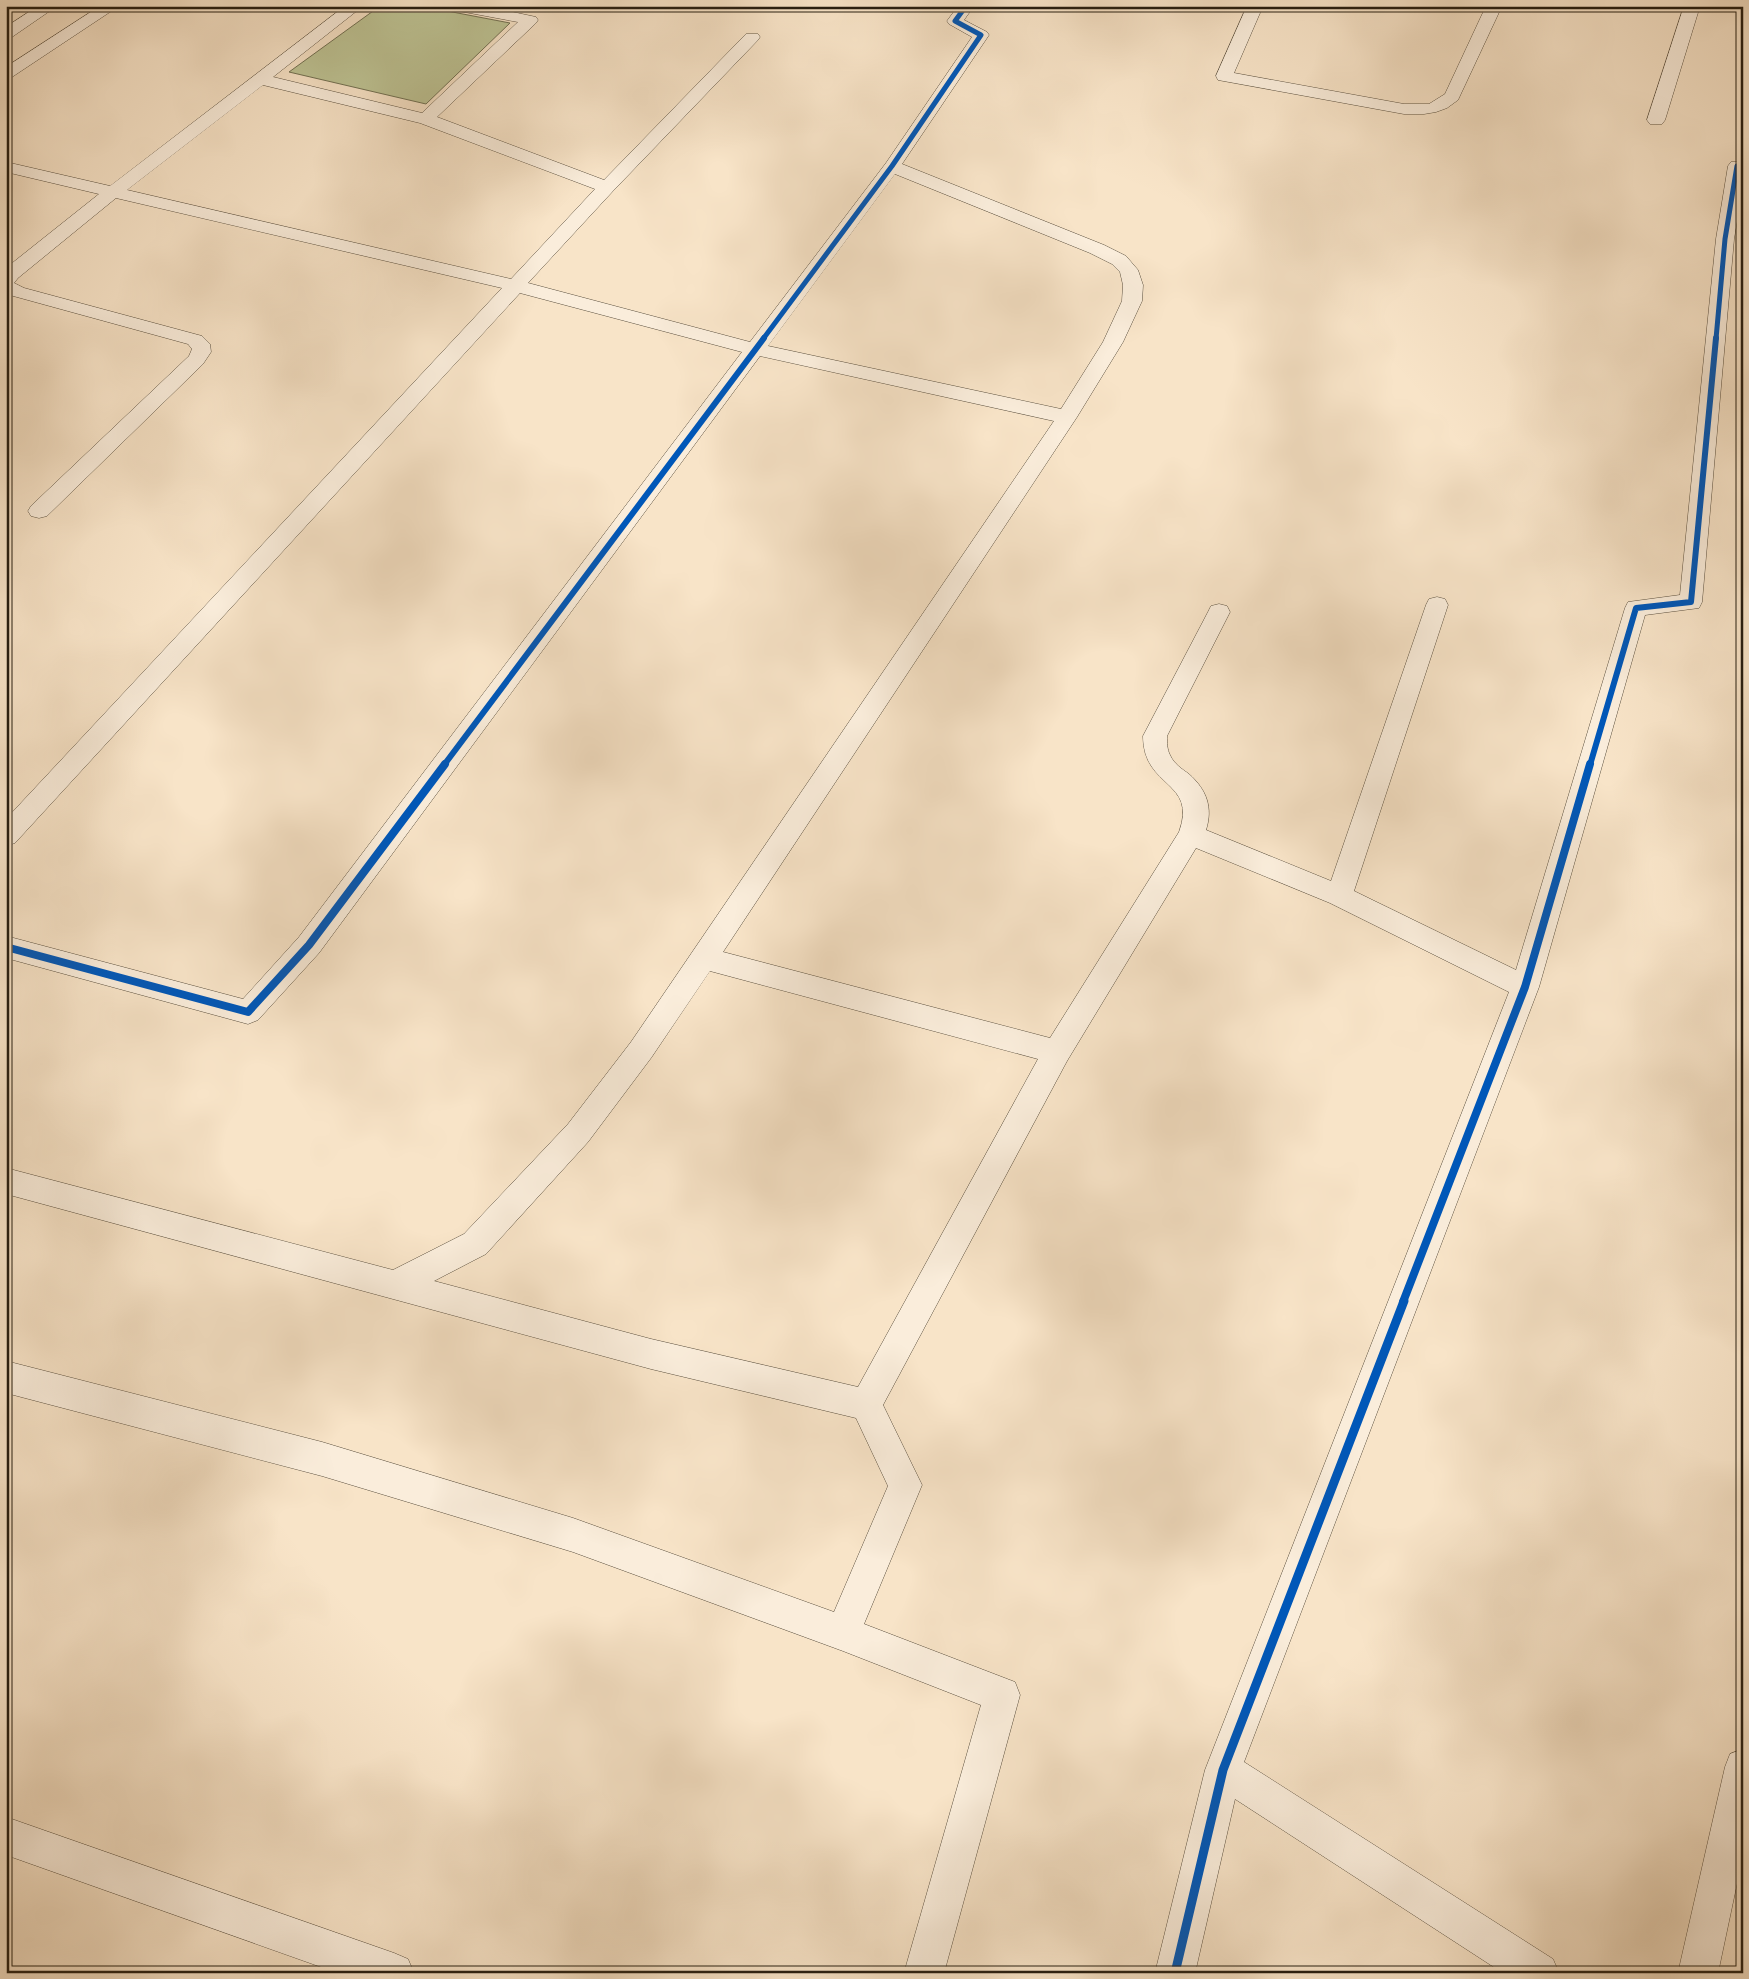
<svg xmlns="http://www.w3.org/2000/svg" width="1749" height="1979" font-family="Vollkorn,serif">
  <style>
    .green { fill: #bec495; stroke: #727153 }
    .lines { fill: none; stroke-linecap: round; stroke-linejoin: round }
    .minor-casing { stroke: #5b503f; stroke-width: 1 }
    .minor { fill: #faeddb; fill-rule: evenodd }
    .cycleway-far3-casing { stroke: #faeddb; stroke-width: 7 }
    .cycleway-far2-casing { stroke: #faeddb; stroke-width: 9 }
    .cycleway-far1-casing { stroke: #faeddb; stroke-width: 11 }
    .cycleway-casing { stroke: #faeddb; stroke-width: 12 }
    .cycleway-far3 { stroke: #0057b8; stroke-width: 5 }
    .cycleway-far2 { stroke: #0057b8; stroke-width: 6 }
    .cycleway-far1 { stroke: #0057b8; stroke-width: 8 }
    .cycleway { stroke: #0057b8; stroke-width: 9 }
  </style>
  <rect width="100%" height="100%" fill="#f8e4c8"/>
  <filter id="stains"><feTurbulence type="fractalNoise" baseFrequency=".004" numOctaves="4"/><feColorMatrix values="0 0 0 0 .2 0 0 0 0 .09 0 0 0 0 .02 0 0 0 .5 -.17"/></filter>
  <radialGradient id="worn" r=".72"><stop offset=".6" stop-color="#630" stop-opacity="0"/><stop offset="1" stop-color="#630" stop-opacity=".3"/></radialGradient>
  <!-- green -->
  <path class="green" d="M380 6H421L510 23 426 104 289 72Z"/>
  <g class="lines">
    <!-- minor casing -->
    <g class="minor-casing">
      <path id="minor" d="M38 6H57L12 37 6 39V27Z
        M100 6H119L12 77 6 79V67Z
        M345 6H363L273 77 422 113 518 22 459 11 453 9 451 6H484L536 17 538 20 536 23 437 117 604 180 746 34H758L760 37 758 40 613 191 528 283 750 342 886 163 972 37 949 24 947 21 958 6H974L964 20 987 32 989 35 902 164 1104 245 1126 256 1138 270 1143 285 1142 301 1123 342 1077 417 723 952 1050 1038 1179 832C1198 780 1143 789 1143 736L1208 612 1211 606 1219 604 1227 606 1230 612 1167 736C1167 743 1167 749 1170 755 1174 764 1182 769 1189 774 1207 790 1213 808 1206 830L1331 881 1426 605 1429 599 1437 597 1445 599 1448 605 1354 891 1516 970 1625 608 1628 602 1680 595 1716 239 1728 166 1731 162H1743V185L1734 239 1702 602 1699 608 1645 615 1539 987 1244 1762 1553 1959 1559 1973H1503L1235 1799 1195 1973H1155L1205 1770 1509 992 1330 903 1196 848 1067 1061 883 1405 922 1485 864 1624 1015 1682 1020 1695 944 1973H904L981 1705 843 1651 573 1552 322 1476 6 1393V1361L322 1442 573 1518 834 1612 888 1486 856 1418 651 1369 6 1194V1168L393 1270 464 1234 568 1124 631 1042 1054 421 760 356 319 953 258 1020 248 1024 6 958V936L243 999 299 937 742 352 520 293 15 843 6 846V819L502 288 116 198 18 278 14 283 24 288 202 336 210 344 211 352 203 364 47 516 39 518 31 516 28 511 31 506 189 356 192 349 188 344 6 294V268L99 194 6 172V162L110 186ZM263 85 420 123 595 189 511 279 127 190ZM895 174 1090 253 1112 264 1120 272 1123 285 1122 301 1103 342 1061 409 768 346ZM710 971 1038 1059 858 1387 651 1339 434 1281 486 1254 588 1142 651 1058Z
        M1247 6H1263L1234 73 1404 104H1429L1445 94 1486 6H1502L1458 100 1447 108 1436 112 1424 114H1404L1218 80 1216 76Z
        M1684 6H1700L1665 120 1662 124H1650L1647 120Z
        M1743 1749V1855L1718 1973H1678L1725 1767 1730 1754Z
        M6 1817 394 1953 408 1959 414 1973H338L6 1855Z"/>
    </g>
    <!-- minor -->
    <use href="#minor" class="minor"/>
    <!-- cycleway-far3 casing -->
    <g class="cycleway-far3-casing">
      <path id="cycleway-far3" d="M763 339 892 166 981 35 955 21 966 6
        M1716 339 1725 239 1737 166 1743 167"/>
    </g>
    <!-- cycleway-far2 casing -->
    <g class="cycleway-far2-casing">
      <path id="cycleway-far2" d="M444 765 764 338
        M1590 765 1636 608 1691 602 1716 338"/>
    </g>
    <!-- cycleway-far1 casing -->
    <g class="cycleway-far1-casing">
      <path id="cycleway-far1" d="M6 947 248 1012 309 945 445 764
        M1403 1302 1525 987 1590 764"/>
    </g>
    <!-- cycleway casing -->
    <g class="cycleway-casing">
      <path id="cycleway" d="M1175 1973 1223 1770 1404 1301"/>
    </g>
    <!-- cycleway-far3 -->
    <use href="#cycleway-far3" class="cycleway-far3"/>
    <!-- cycleway-far2 -->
    <use href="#cycleway-far2" class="cycleway-far2"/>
    <!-- cycleway-far1 -->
    <use href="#cycleway-far1" class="cycleway-far1"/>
    <!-- cycleway -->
    <use href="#cycleway" class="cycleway"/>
  </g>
  <!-- margin -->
  <rect width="1749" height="1979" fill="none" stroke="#f8e4c8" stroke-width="25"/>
  <rect x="8" y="8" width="1734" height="1964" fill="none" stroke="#271e11" stroke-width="2.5"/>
  <rect x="12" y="12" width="1724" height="1954" fill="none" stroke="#271e11"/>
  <rect width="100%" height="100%" filter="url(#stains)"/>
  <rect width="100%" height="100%" fill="url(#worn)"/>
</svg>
